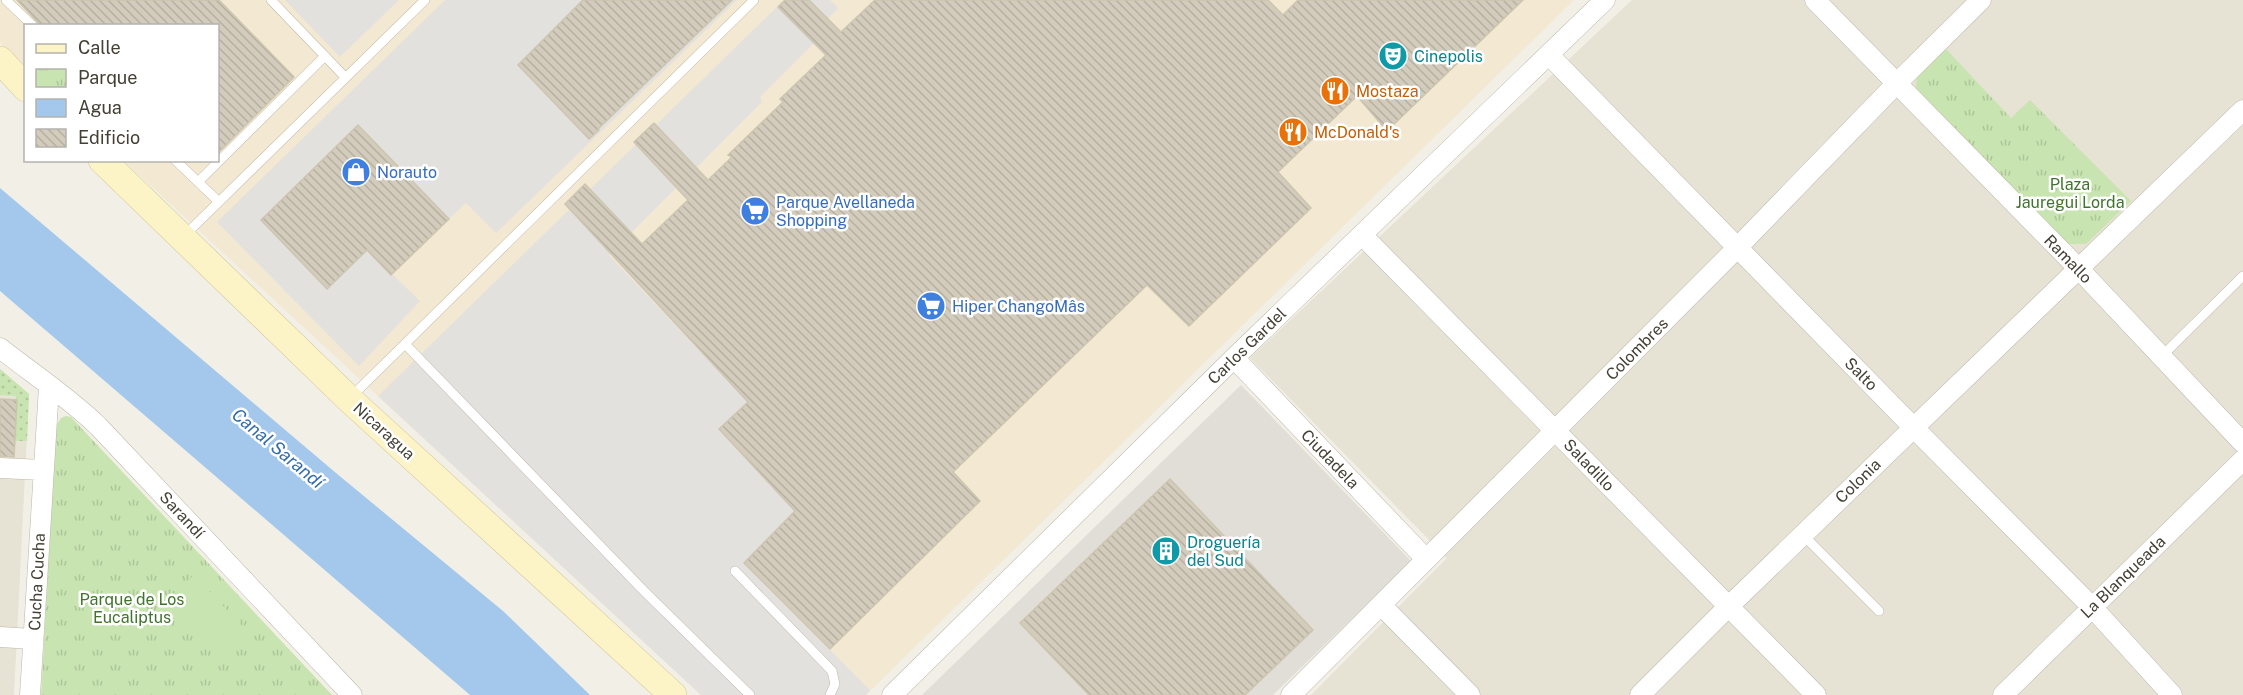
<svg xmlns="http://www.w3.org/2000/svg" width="2243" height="695" font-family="'Public Sans',sans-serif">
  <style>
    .residential { fill: #e6e2d4 }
    .commercial { fill: #f3e8d1 }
    .industrial { fill: #e1ded7 }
    .grass { fill: url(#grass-dots) }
    .park { fill: url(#park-tufts) }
    .pitch { fill: #c8e4b0 }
    .parking { fill: #e3e1de }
    .water { fill: #a4c8ec }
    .building { fill: url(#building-back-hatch); stroke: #cdc5af; stroke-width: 1.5 }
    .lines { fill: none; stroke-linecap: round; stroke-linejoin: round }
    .lane-casing { stroke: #bdb8a9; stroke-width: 10 }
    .street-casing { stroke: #bdb8a9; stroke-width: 21 }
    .secondary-casing { stroke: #d0c697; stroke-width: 28 }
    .lane { stroke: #fff; stroke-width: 9 }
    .street { stroke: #fff; stroke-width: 20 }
    .secondary { stroke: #fcf4c6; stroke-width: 27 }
    .labels { text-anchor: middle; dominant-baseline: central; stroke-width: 5; stroke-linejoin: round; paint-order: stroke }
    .culture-label { font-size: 16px; fill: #0d838f; stroke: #fff; text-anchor: start }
    .food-label { font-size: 16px; fill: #c56008; stroke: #fff; text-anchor: start }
    .shop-label { font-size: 16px; fill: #366cbe; stroke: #fff; text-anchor: start }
    .park-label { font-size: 16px; fill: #40732c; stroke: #fff }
    .street-label { font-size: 16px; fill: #444035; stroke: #fff }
    .water-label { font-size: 18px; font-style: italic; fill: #346daa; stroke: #fff }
  </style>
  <defs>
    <pattern id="grass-dots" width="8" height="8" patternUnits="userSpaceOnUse" patternTransform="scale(1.5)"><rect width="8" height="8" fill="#c8e4b0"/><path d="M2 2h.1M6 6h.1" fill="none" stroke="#adc598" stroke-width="1.8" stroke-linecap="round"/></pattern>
    <pattern id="park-tufts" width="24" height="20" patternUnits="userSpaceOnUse" patternTransform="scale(1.5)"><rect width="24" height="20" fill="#c8e4b0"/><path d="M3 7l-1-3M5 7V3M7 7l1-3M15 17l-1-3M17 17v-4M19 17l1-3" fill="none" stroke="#adc598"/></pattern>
    <pattern id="building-back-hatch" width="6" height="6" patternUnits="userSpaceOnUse" patternTransform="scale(1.5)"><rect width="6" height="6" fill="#d3ccbc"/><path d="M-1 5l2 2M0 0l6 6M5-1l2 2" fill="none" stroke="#b6b0a2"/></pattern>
  </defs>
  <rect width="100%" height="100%" fill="#f2efe6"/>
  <!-- residential -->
  <path class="residential" d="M1632 0H2243V695H1311L1447 558 1250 358Z
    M0 369 29 394 14 695H0Z"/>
  <!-- commercial -->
  <path class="commercial" d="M0 0H1574L866 695H701L124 161 218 160V26H26L25 69 0 42Z"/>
  <!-- industrial -->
  <path class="industrial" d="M1241 385 1411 561 1273 695H922Z"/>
  <!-- grass -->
  <path class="grass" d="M0 369 29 394 27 441H15L16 396 0 395Z"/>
  <!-- park -->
  <path class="park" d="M1946 49 2011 118 2030 100 2131 201 2086 244H2067L1916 88 1917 75Z
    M66 416 71 417 332 695H41L56 426 61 418Z"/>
  <!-- pitch -->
  <path class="pitch" d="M194 575 244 628 217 653 167 600Z"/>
  <!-- parking -->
  <path class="parking" d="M285 0H399L340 57Z
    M445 0H737L496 233 466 203 449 219 358 126 261 220 327 288 367 250 420 301 359 366 217 222Z
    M784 0H830L838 8 810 38 814 43 760 97 762 102 609 255 748 402 720 430 795 511 744 564 870 690 866 695H701L378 396Z"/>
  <!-- water -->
  <path class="water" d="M0 188 336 473 503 611 590 695H470L0 291Z"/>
  <!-- building -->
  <path class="building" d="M17 0H219L294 77 218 153V26H41Z
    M583 0H732L598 129 599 130 589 139 518 65Z
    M785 0H809L841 32 875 0H1268L1283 15 1298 0H1523L1387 131 1357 96 1278 172 1311 208 1189 326 1147 285 953 472 980 501 830 649 744 563 795 511 719 429 748 402 565 204 585 184 642 244 688 200 634 142 654 123 708 180 732 157 728 155 783 102 780 99 826 55 778 7Z
    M358 125 449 219 391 275 367 250 327 289 261 220Z
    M0 399 17 400 14 457 0 456Z
    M1170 479 1313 630 1245 695H1089L1020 623Z"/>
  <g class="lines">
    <!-- lane casing -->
    <g class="lane-casing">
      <path id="lane" d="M6 0 33 26
        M271 0 345 77
        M175 160 218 201
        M198 182 325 56
        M184 236 425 0
        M406 345 644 591 750 695
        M2161 357 2243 276
        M350 398 754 0
        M1803 535 1879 611
        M735 571 832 671 835 684 830 695"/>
    </g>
    <!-- street casing -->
    <g class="street-casing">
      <path id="street" d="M1815 0 2078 268 2243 443
        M1549 55 1914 428 2092 607 2172 695
        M1362 235 1816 695
        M0 348C33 374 68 397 98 426L352 695
        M1234 358 1426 559
        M0 468 43 470
        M1381 605 1470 695
        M0 637 33 639
        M30 695 49 387
        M892 695 1234 358 1605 0
        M1291 695 1737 248 1897 83 1981 0
        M1640 695 1728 607 2243 110
        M2003 695 2243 460"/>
    </g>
    <!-- secondary casing -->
    <g class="secondary-casing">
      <path id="secondary" d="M0 60 26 88
        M102 160 349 399 673 695"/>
    </g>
    <!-- lane -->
    <use href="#lane" class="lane"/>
    <!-- street -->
    <use href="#street" class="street"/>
    <!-- secondary -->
    <use href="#secondary" class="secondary"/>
  </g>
  <!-- icons -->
  <defs>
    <g id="theatre-disc" transform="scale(1.5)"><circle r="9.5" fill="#0f9aa8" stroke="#fff"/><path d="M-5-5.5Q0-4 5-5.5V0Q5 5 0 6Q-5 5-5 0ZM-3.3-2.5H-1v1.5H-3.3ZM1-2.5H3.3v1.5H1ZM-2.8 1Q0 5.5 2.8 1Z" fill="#fff"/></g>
    <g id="restaurant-disc" transform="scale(1.5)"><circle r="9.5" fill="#e8710a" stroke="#fff"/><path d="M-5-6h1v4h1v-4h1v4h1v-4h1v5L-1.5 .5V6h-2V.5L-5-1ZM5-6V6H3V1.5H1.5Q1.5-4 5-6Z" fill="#fff"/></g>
    <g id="shop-disc" transform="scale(1.5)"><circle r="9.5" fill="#3f7fe0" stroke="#fff"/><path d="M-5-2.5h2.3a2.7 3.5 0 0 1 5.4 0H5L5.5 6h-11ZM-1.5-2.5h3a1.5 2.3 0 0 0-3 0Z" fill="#fff"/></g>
    <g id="supermarket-disc" transform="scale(1.5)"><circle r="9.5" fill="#3f7fe0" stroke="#fff"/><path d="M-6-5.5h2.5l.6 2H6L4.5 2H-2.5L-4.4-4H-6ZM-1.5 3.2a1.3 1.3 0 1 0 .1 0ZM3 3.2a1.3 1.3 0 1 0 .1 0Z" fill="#fff"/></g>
    <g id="building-disc" transform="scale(1.5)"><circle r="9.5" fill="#0f9aa8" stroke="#fff"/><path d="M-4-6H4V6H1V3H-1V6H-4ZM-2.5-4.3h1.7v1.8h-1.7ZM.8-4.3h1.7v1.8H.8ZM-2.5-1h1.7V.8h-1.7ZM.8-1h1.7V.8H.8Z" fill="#fff"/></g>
  </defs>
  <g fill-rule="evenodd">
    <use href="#theatre-disc" x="1393" y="56"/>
    <use href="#restaurant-disc" x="1335" y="91"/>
    <use href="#restaurant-disc" x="1293" y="132"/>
    <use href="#shop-disc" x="356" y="172"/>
    <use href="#supermarket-disc" x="755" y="211"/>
    <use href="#supermarket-disc" x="931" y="306"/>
    <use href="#building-disc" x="1166" y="551"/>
  </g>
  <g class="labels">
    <!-- culture labels -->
    <g class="culture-label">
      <text x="1414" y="56">Cinepolis</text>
      <text x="1187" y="542">Droguería<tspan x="1187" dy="18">del Sud</tspan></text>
    </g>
    <!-- food labels -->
    <g class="food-label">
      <text x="1356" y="91">Mostaza</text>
      <text x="1314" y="132">McDonald's</text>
    </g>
    <!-- shop labels -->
    <g class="shop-label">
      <text x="377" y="172">Norauto</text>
      <text x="776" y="202">Parque Avellaneda<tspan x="776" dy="18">Shopping</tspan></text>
      <text x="952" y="306">Hiper ChangoMâs</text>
    </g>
    <!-- park labels -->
    <g class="park-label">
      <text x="2070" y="184">Plaza<tspan x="2070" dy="18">Jauregui Lorda</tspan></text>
      <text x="132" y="599">Parque de Los<tspan x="132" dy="18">Eucaliptus</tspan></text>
    </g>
    <!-- street labels -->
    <g class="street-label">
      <text transform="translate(2068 259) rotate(46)">Ramallo</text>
      <text transform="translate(1247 346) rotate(-44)">Carlos Gardel</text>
      <text transform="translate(1637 349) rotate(-45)">Colombres</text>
      <text transform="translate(1861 374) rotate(45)">Salto</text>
      <text transform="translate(384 431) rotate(42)">Nicaragua</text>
      <text transform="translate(1330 459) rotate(46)">Ciudadela</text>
      <text transform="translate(1589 465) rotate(46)">Saladillo</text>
      <text transform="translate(1858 481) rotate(-44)">Colonia</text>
      <text transform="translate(182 515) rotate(47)">Sarandí</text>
      <text transform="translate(2123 577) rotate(-44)">La Blanqueada</text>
      <text transform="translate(37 582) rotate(-87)">Cucha Cucha</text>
    </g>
    <!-- water labels -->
    <g class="water-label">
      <text transform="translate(278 448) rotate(40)">Canal Sarandí</text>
    </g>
  </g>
  <!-- legend -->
  <rect x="24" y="24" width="195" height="138" fill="#ffffff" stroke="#b4b3ae" stroke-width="1.5"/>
  <rect x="36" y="44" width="30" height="9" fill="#fcf4c6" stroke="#b4b3ae" stroke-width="1.5"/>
  <text x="78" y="54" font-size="18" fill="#444035">Calle</text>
  <rect x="36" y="69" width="30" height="18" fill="url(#park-tufts)" stroke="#b4b3ae" stroke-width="1.5"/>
  <text x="78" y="84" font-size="18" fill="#444035">Parque</text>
  <rect x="36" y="99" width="30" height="18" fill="#a4c8ec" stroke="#b4b3ae" stroke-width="1.5"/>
  <text x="78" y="114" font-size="18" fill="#444035">Agua</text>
  <rect x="36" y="129" width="30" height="18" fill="url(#building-back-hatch)" stroke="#b4b3ae" stroke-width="1.5"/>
  <text x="78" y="144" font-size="18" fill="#444035">Edificio</text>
</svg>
